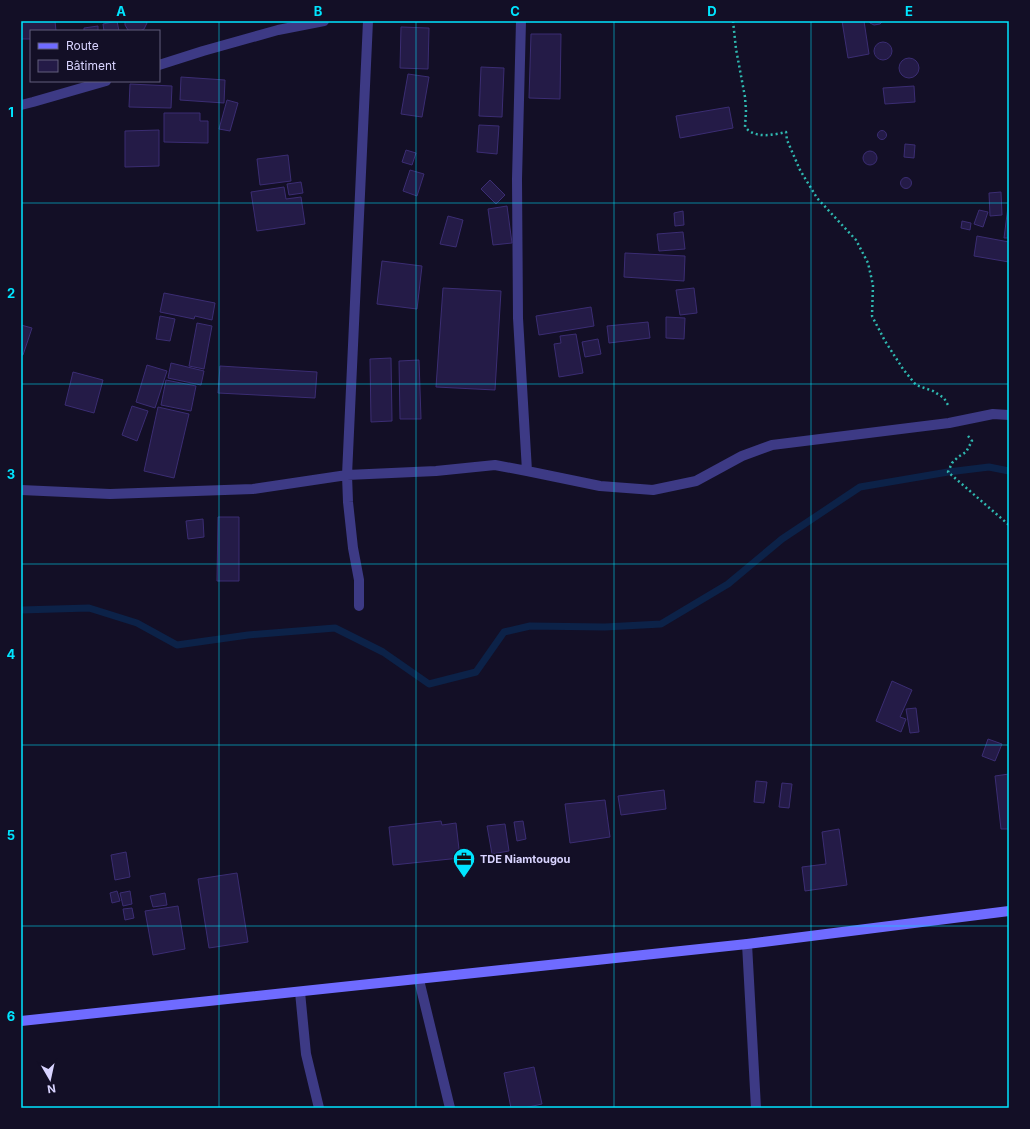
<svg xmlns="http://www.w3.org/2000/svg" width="1030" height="1129" font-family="Inter,sans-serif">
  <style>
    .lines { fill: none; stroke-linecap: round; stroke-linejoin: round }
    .stream { stroke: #0c2248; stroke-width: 7 }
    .building { fill: #241b47; stroke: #3b2d73 }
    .path { stroke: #2fb8b0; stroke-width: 2.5; stroke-dasharray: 2 3; stroke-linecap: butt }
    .service { stroke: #3d3a85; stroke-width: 10 }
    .minor { stroke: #3d3a85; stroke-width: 10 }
    .secondary { stroke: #6f6bff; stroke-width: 10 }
    .grid { fill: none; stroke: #00e5ff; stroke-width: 1; stroke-opacity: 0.55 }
    .labels { text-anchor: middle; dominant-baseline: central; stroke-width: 3.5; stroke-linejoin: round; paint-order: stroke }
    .poi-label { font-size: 11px; font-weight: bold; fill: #d9d4ff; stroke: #130f26; text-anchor: start }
    .neatline { fill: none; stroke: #00e5ff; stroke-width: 1.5 }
    .grid-label { font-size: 13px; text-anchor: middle; font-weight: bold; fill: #00e5ff }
  </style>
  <rect width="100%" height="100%" fill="#130f26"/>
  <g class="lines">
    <!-- stream -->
    <path class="stream" d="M21 610 89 608 137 623 177 645 248 635 335 628 383 652 429 684 476 672 504 632 530 626 605 627 661 624 728 584 782 539 860 487 948 472 989 467 1009 471"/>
  </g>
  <!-- building -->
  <path class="building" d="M21 21H55L56 31H31V39H21Z
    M117 21 119 31H104L103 24Z
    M125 21H146L147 23 144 29 140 31H131L128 30 125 25Z
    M842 21H864L869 54 848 58Z
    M869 21H883L880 24 874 25 870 23Z
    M98 26V31H84V28Z
    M401 27 429 28 428 69 400 68Z
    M531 34H561L560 99 529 98Z
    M874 51a9 9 0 1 1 18 0a9 9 0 1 1-18 0Z
    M899 68a10 10 0 1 1 20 0a10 10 0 1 1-20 0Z
    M481 67 504 68 502 117 479 116Z
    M408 74 429 77 422 117 401 114Z
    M181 77 225 80 224 103 180 100Z
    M130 84 172 86 171 108 129 107Z
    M914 86 915 102 885 104 883 88Z
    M227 100 238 103 230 131 219 129Z
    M729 107 733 128 680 138 676 116Z
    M164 113H200V121H208V143L164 142Z
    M479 125 499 126 497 154 477 152Z
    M159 130V166L125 167V131Z
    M877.5 135a4.5 4.5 0 1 1 9 0a4.5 4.5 0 1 1-9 0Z
    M905 144 915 145 914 158 904 157Z
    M406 150 416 153 412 165 402 162Z
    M863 158a7 7 0 1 1 14 0a7 7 0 1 1-14 0Z
    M288 155 291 181 260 185 257 159Z
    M410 170 424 174 417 196 403 191Z
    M900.5 183a5.5 5.5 0 1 1 11 0a5.5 5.5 0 1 1-11 0Z
    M490 180 505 195 496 204 481 189Z
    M301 182 303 193 289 195 287 184Z
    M284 187 286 199 301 197 305 224 257 231 251 192Z
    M1001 192 1002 215 990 216 989 193Z
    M1009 199V238H1004Z
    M507 206 512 243 493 245 488 209Z
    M979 210 988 212 983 227 974 224Z
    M683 211 684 225 675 226 674 213Z
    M448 216 463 220 456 247 440 244Z
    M962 221 971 223 970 230 961 228Z
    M683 232 685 249 659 251 657 234Z
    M977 236 1009 242V262L974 256Z
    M625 253 685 256 684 281 624 277Z
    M382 261 422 266 417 309 377 304Z
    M443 288 501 291 495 390 436 387Z
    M694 288 697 313 680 315 676 290Z
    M164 293 215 303 212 320 195 316 194 319 160 312Z
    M591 307 594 326 539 335 536 316Z
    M160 316 175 319 170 341 156 339Z
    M666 317 685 318 684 339 666 338Z
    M648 322 650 338 609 343 607 326Z
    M197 323 212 326 204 369 189 366Z
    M21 325 32 328 23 355H21Z
    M576 334 583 373 559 377 554 344 561 343 560 336Z
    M598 339 601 354 585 357 582 342Z
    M391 358 392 421 371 422 370 359Z
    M419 360 421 419H400L399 361Z
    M171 363 204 371 201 385 168 378Z
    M147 365 167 371 155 408 136 402Z
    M220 366 317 372 315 398 218 393Z
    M73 372 103 380 94 413 65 405Z
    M166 380 196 386 191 411 161 405Z
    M132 406 148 411 137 441 122 435Z
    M158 407 189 414 174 478 144 471Z
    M218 517H239V581H217Z
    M203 519 204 537 188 539 186 521Z
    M892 681 912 690 900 717 906 719 901 732 876 721Z
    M916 708 919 732 910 733 906 709Z
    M988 739 1002 744 995 761 982 756Z
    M1009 774V829H1001L995 776Z
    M756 781 767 782 764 803 754 802Z
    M782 783 792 784 789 808 779 807Z
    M664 790 666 809 621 815 618 796Z
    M605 800 610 837 570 843 565 804Z
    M441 821 442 825 456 823 460 858 393 865 389 827Z
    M523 821 526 839 517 841 514 822Z
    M505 824 509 851 492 854 487 826Z
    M839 829 847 885 805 891 802 867 826 864 822 832Z
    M126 852 130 877 115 880 111 855Z
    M237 873 248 942 209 948 198 879Z
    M117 891 120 901 112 903 110 893Z
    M130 891 132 904 123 906 120 893Z
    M165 893 167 905 153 907 150 896Z
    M178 906 185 949 153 955 145 911Z
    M132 908 134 918 125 920 123 909Z
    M534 1067 542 1104 524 1108H511L504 1073Z"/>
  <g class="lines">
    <!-- path -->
    <path class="path" d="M733 21 736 49 745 97 746 111 745 127C755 139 773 135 786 132L787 140 800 170 817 198 856 240 868 263 873 285 872 316 885 341 903 369 916 385 933 391 944 398 948 405
      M968 436 972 441 966 452 958 457 952 463 948 472 1009 525"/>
    <!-- service -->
    <path class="service" d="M419 980 450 1108
      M300 992 306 1054 319 1108"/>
    <!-- minor -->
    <path class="minor" d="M521 21 517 179 518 318 527 471
      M159 65 203 51 278 30 324 21
      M21 105 33 102 106 81
      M21 490 110 494 253 489 347 475 368 21
      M359 606V580L353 548 348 502 347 475 436 471 495 465 527 471 600 486 653 490 696 481 742 456 772 445 949 423 993 414 1009 415
      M747 944 756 1108"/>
    <!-- secondary -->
    <path class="secondary" d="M21 1021 747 944 1009 911"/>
  </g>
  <!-- grid -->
  <path class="grid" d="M219 21V1108M416 21V1108M614 21V1108M811 21V1108M21 203H1009M21 384H1009M21 564H1009M21 745H1009M21 926H1009"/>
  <!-- icons -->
  <defs>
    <g id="office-pin" transform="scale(1.15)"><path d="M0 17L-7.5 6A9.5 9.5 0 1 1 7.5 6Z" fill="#00e5ff" stroke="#130f26"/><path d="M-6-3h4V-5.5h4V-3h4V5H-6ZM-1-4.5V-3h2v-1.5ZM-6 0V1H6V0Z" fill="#111"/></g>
  </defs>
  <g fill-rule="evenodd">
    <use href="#office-pin" x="464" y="859"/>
  </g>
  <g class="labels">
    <!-- poi labels -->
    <g class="poi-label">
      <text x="480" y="859">TDE Niamtougou</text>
    </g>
  </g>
  <!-- border -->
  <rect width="1030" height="1129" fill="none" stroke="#130f26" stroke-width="44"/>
  <!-- legend -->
  <rect x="30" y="30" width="130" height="52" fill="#130f26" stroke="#625e7d"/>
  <rect x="38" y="43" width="20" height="6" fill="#6f6bff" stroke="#625e7d"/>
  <text x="66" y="50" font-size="12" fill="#d9d4ff">Route</text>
  <rect x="38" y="60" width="20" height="12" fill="#241b47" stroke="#625e7d"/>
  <text x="66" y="70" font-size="12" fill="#d9d4ff">Bâtiment</text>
  <!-- north arrow -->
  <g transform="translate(50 1079) rotate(171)" stroke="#130f26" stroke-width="3" paint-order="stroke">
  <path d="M0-3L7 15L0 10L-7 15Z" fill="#d9d4ff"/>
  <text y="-6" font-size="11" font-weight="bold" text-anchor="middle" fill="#d9d4ff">N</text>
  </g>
  <rect x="22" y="22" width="986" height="1085" class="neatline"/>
  <g class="grid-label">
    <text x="121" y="16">A</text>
    <text x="318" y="16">B</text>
    <text x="515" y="16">C</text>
    <text x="712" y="16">D</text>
    <text x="909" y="16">E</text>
    <text x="11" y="117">1</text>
    <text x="11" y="298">2</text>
    <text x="11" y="479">3</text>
    <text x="11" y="659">4</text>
    <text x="11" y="840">5</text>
    <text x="11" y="1021">6</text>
  </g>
</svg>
